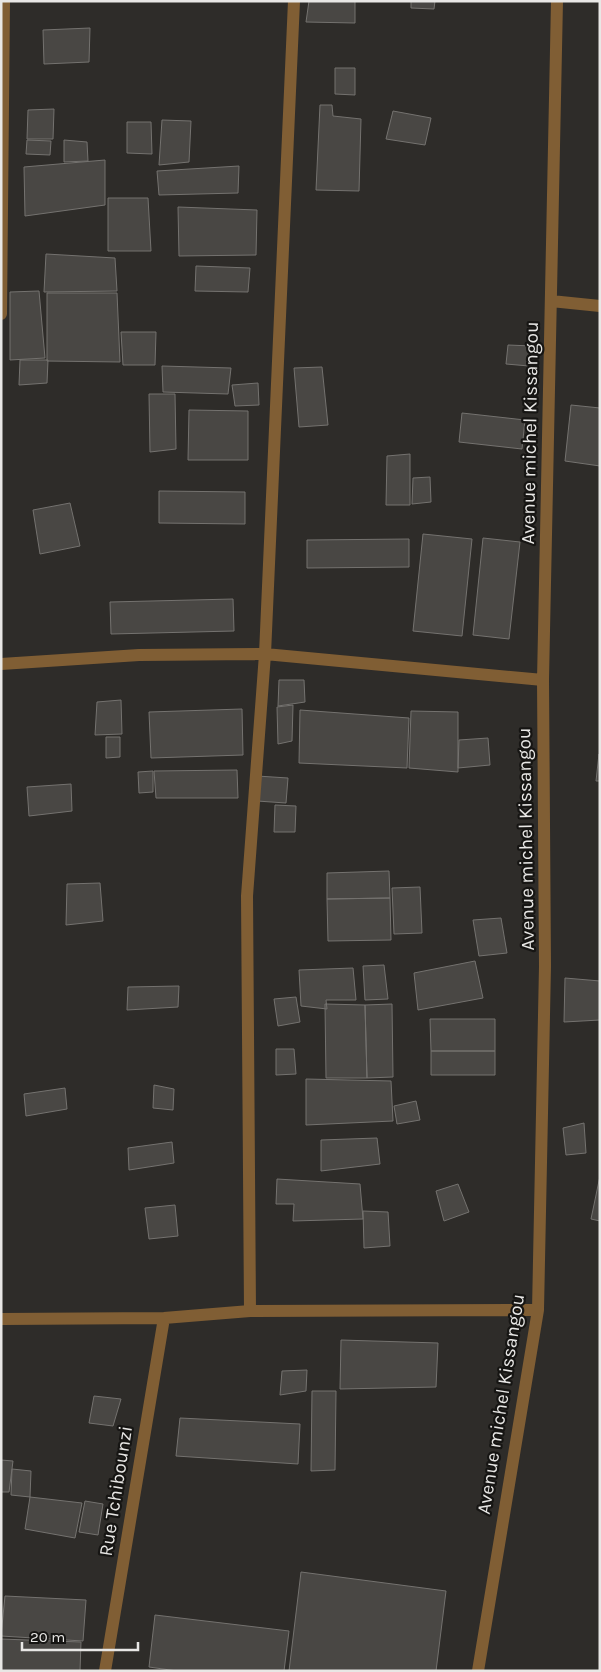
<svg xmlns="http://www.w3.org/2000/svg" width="601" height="1672" font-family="Karla,sans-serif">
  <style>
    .building { fill: #494744; stroke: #74726f }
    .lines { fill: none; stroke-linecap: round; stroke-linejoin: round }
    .minor { stroke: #805e34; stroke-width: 12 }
    .labels { text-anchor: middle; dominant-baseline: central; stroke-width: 4.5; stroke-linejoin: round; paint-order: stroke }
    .street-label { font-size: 19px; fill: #e8e7e5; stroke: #161513 }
  </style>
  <rect width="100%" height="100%" fill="#2e2c29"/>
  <!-- building -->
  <path class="building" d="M309 1H355V23L306 22Z
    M411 1H435L434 9 411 8Z
    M90 28 89 62 44 64 43 30Z
    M335 68H355V95L335 94Z
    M320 105H332L333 116 361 119 359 191 316 190Z
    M54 109 53 139H27L28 110Z
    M393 111 431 118 425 145 386 139Z
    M162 120 191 121 189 162 159 165Z
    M127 122H151L152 154 127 153Z
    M27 140 51 141 50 155 26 154Z
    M64 140 87 142 88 161 64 162Z
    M105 160V205L25 216 24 167Z
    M239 166 238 193 159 195 157 171Z
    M108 198H148L151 251H108Z
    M178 207 257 210 256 255 179 256Z
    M46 254 115 258 117 291 44 292Z
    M196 266 250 268 248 292 195 291Z
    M39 291 45 358 10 360V292Z
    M47 293H117L120 362 47 361Z
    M121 332H156L155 365H123Z
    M508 345 532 346 529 366 506 364Z
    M20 360H48L47 383 19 385Z
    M162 366 231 368 228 394 163 392Z
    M322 367 328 425 299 427 294 368Z
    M258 383 259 405 235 406 232 385Z
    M149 394H175L176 449 150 452Z
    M571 405 600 408V466L565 461Z
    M189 410 248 411V460H188Z
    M462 413 525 420 522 449 459 442Z
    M410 454V505H386L387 456Z
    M430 477 431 502 412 504 413 478Z
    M159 491 245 492V524L159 523Z
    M70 503 80 546 40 554 33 510Z
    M423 534 472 539 462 636 413 631Z
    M483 538 520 542 509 639 473 635Z
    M409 539V567L307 568V540Z
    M233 599 234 631 111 634 110 602Z
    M279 680H304L305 702 278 706Z
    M121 700 122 734 95 735 97 702Z
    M293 705 292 741 278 744 277 707Z
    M242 709 243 755 151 758 149 712Z
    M300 710 409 718 407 768 299 763Z
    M411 711 458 712V772L409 768Z
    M106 737H120V757L106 758Z
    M488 738 490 765 458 768 459 740Z
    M599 754 600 781H596Z
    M237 770 238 798H156L154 771Z
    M153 771V792L139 793 138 772Z
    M257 776 288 778 286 803 257 801Z
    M71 784 72 811 29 816 27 787Z
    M275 805 296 806 295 832H274Z
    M389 871 390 898 327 899V873Z
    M100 883 103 921 66 925 67 884Z
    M420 887 422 933 394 934 392 888Z
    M390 898 391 940 328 941 327 899Z
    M501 918 507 953 479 956 473 920Z
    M475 961 483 998 418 1010 414 973Z
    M384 965 388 999 365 1000 363 966Z
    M353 968 356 1000H326L327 1009 301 1006 299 970Z
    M565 978 600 981V1020L564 1022Z
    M179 986 178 1007 127 1010 128 987Z
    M296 997 300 1022 278 1026 274 999Z
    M325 1004 365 1005 367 1078H326Z
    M392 1004 393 1077 367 1078 365 1005Z
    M430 1019H495V1051H431Z
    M276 1049H294L296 1074 276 1075Z
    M431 1051H495V1075H431Z
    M306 1079 391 1081 393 1121 306 1125Z
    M154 1085 174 1089 173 1110 153 1108Z
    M65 1088 67 1109 26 1116 24 1094Z
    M416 1101 420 1120 397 1124 394 1106Z
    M584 1123 586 1153 566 1155 563 1128Z
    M377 1138 380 1164 321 1171V1140Z
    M172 1142 174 1163 129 1170 128 1148Z
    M600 1176V1221L591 1219Z
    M277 1179 360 1184 363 1219 293 1221 294 1204H276Z
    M458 1184 469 1212 444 1221 436 1191Z
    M175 1205 178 1236 149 1239 145 1208Z
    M363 1211 388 1212 390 1246 364 1248Z
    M341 1340 438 1343 436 1387 340 1389Z
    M307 1370 306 1391 280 1395 282 1371Z
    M312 1391H336L335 1470 311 1471Z
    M94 1396 121 1399 113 1426 89 1423Z
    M180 1418 300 1424 298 1464 176 1456Z
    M1 1460 13 1461 9 1492H1Z
    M12 1469 31 1471 30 1497 11 1495Z
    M30 1497 82 1503 75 1538 25 1529Z
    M85 1501 103 1504 98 1535 79 1532Z
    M301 1572 446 1591 436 1671H289Z
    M5 1596 86 1600 83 1641 1 1636Z
    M155 1615 289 1631 284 1671H177L149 1667Z
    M1 1639 81 1642 80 1671H1Z"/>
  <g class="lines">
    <!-- minor -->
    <path class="minor" d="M551 301 600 306
      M1 314 4 1
      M1 664 139 655 265 654 543 680
      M250 1311 247 896 265 654 294 1
      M1 1319 164 1318 250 1311 538 1310
      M105 1671 164 1318
      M478 1671 538 1310 545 966 543 680 557 1"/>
  </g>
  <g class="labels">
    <!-- street labels -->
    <g class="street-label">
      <text transform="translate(530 433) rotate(-89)">Avenue michel Kissangou</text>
      <text transform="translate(526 839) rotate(-91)">Avenue michel Kissangou</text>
      <text transform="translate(501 1404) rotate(-81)">Avenue michel Kissangou</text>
      <text transform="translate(116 1491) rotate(-81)">Rue Tchibounzi</text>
    </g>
  </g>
  <!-- border -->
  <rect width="601" height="1672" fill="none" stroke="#e8e7e5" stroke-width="5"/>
  <!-- scale -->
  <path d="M22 1642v8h116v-8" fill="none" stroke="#e8e7e5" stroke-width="2.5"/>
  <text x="30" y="1642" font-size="15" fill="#e8e7e5" stroke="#161513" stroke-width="4" paint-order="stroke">20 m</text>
</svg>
